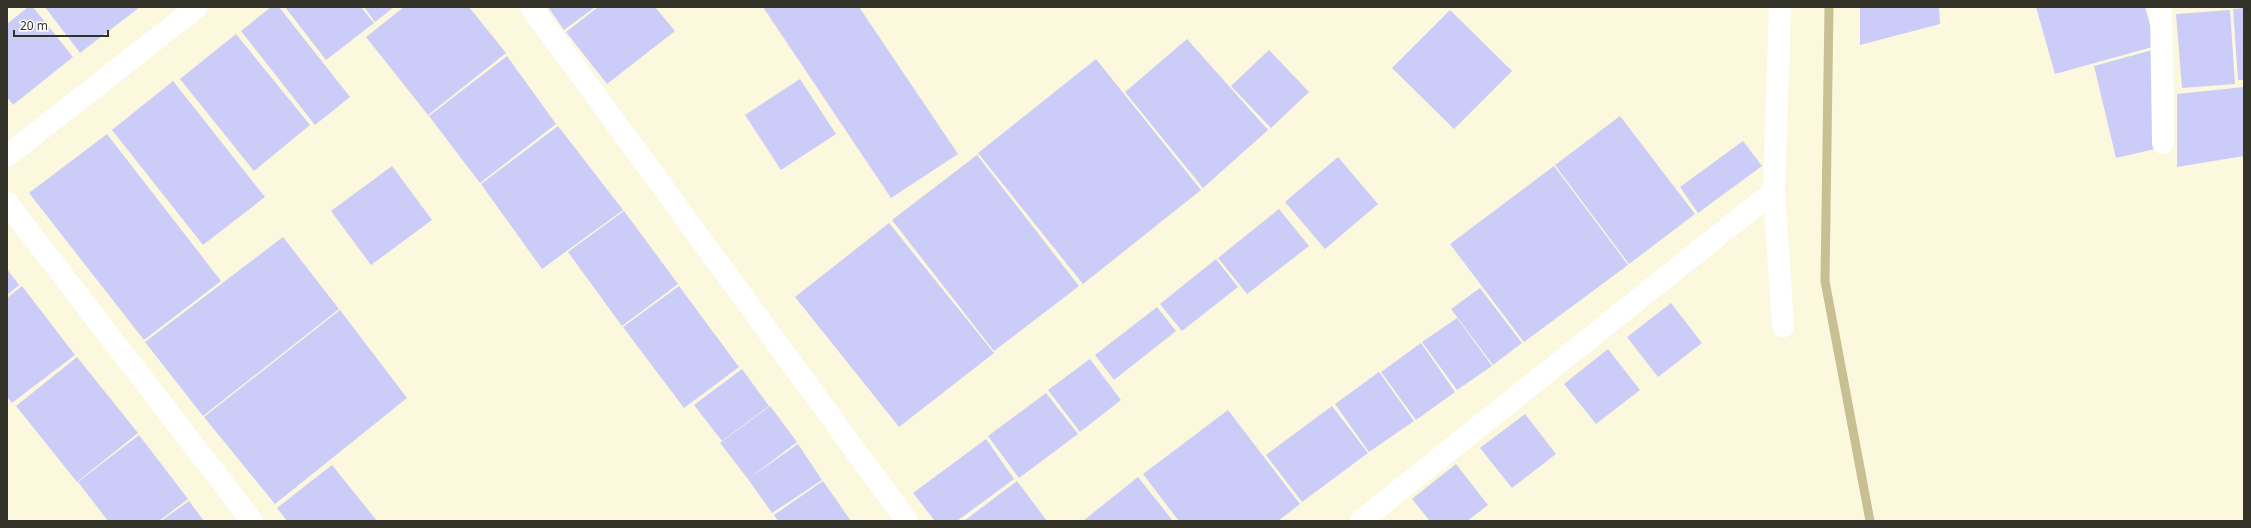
<svg xmlns="http://www.w3.org/2000/svg" width="2251" height="528" font-family="'Noto Sans',sans-serif">
  <style>
    .lines { fill: none; stroke-linecap: round; stroke-linejoin: round }
    .stream { stroke: #c6c093; stroke-width: 9 }
    .building { fill: #ccccf8 }
    .minor { stroke: #fff; stroke-width: 22 }
    .major { stroke: #fff; stroke-width: 22 }
  </style>
  <rect width="100%" height="100%" fill="#fcf8de"/>
  <g class="lines">
    <!-- stream -->
    <path class="stream" d="M1829 7 1825 281 1870 521"/>
  </g>
  <!-- building -->
  <path class="building" d="M28 7H33L73 57 13 105 7 97V24Z
    M45 7H140L80 53Z
    M271 7H279L350 97 315 125 241 31Z
    M285 7H361L374 23 326 60Z
    M364 7H394L375 22Z
    M404 7H469L506 53 428 115 366 37Z
    M548 7H595L564 30Z
    M598 7H655L675 31 607 84 566 32Z
    M763 7H859L958 154 891 198Z
    M1860 7H1939L1940 24 1860 45Z
    M2036 7H2145L2156 46 2055 74Z
    M2244 8V80H2238L2233 9Z
    M1450 10 1512 71 1454 129 1392 68Z
    M2230 10 2235 84 2182 88 2176 14Z
    M236 34 310 125 254 171 180 79Z
    M1187 39 1268 130 1203 188 1125 92Z
    M2156 49 2159 148 2116 158 2094 66Z
    M1269 50 1309 92 1271 128 1231 86Z
    M507 56 556 124 480 183 429 116Z
    M1096 59 1201 190 1083 284 978 153Z
    M800 79 836 134 781 170 745 115Z
    M173 81 265 197 203 245 112 130Z
    M2244 87V156L2177 167V94Z
    M1620 116 1695 214 1629 264 1555 165Z
    M558 126 623 210 542 269 481 184Z
    M107 134 221 281 144 340 29 193Z
    M1743 141 1762 166 1698 213 1680 187Z
    M977 155 1079 286 994 351 892 220Z
    M1338 157 1378 204 1325 249 1285 202Z
    M392 166 432 220 371 265 331 211Z
    M1554 166 1628 265 1524 342 1450 244Z
    M1279 209 1309 246 1247 294 1218 258Z
    M624 211 678 284 622 326 568 252Z
    M889 223 994 353 899 427 795 297Z
    M283 237 339 309 203 416 145 342Z
    M1216 259 1238 287 1182 331 1160 304Z
    M7 269 19 285 7 295Z
    M22 286 75 355 12 403 7 397V298Z
    M679 286 739 367 684 408 623 327Z
    M1480 288 1522 343 1493 365 1451 309Z
    M1671 303 1702 343 1658 377 1627 337Z
    M1157 307 1176 331 1114 380 1095 355Z
    M340 310 407 398 275 504 204 417Z
    M1457 318 1492 366 1457 390 1422 342Z
    M1421 343 1455 392 1416 420 1381 372Z
    M1608 349 1640 390 1596 424 1564 384Z
    M77 357 138 433 77 482 16 406Z
    M1090 359 1121 400 1080 432 1048 390Z
    M742 369 769 406 722 441 694 405Z
    M1379 372 1414 421 1369 452 1335 404Z
    M1046 393 1078 434 1019 478 988 436Z
    M770 406 797 442 748 479 720 443Z
    M1332 406 1368 453 1302 502 1266 455Z
    M1228 410 1300 504 1278 521H1179L1143 474Z
    M1525 414 1556 454 1512 488 1480 448Z
    M139 435 188 499 159 521H108L78 482Z
    M986 439 1014 479 957 521H935L913 493Z
    M798 444 822 480 772 513 748 479Z
    M1456 464 1488 505 1467 521H1430L1412 499Z
    M332 465 377 521H287L277 508Z
    M1138 477 1173 521H1083Z
    M823 481 851 521H778L774 515Z
    M1017 481 1047 521H964Z
    M189 501 204 521H161Z"/>
  <g class="lines">
    <!-- minor -->
    <path class="minor" d="M531 7 907 521
      M1780 7 1774 191 1783 326
      M2161 7 2163 143
      M7 203 252 521
      M1361 521 1774 191"/>
    <!-- major -->
    <path class="major" d="M7 156 197 7"/>
  </g>
  <!-- border -->
  <rect width="2251" height="528" fill="none" stroke="#343329" stroke-width="16"/>
  <!-- scale -->
  <path d="M14 30v6h94v-6" fill="none" stroke="#343329" stroke-width="2"/>
  <text x="20" y="30" font-size="12" fill="#343329" stroke="#ffffff" stroke-width="3" paint-order="stroke">20 m</text>
</svg>
